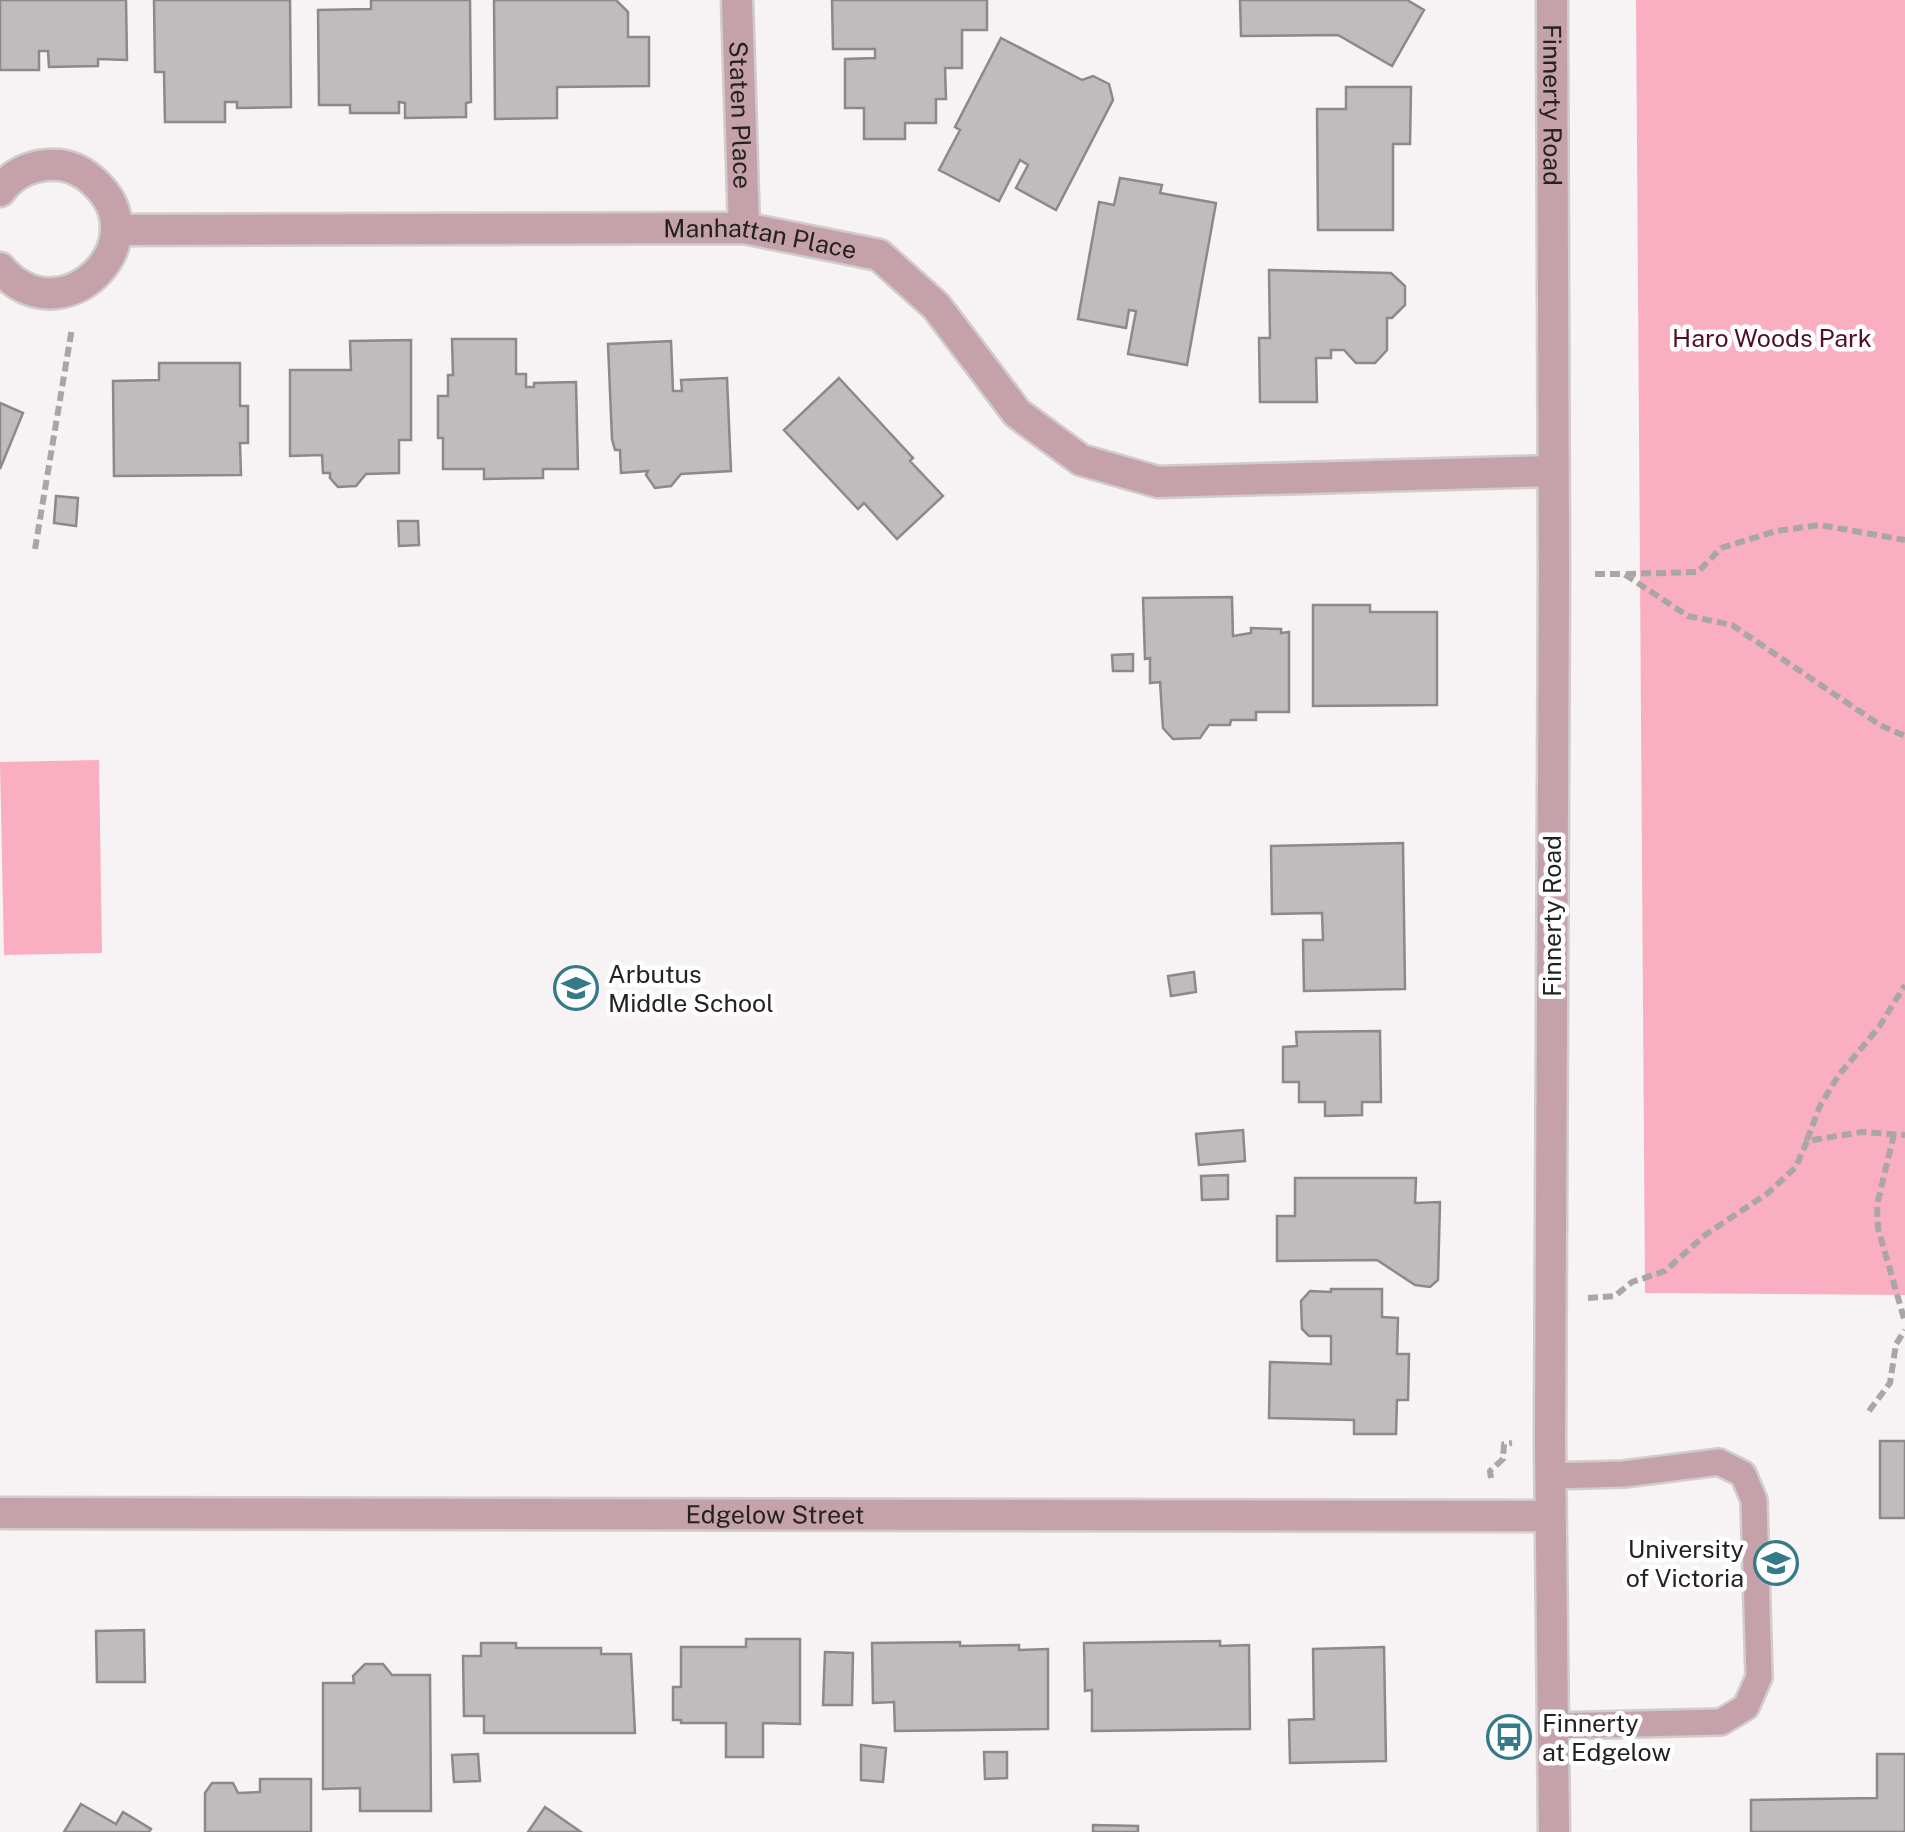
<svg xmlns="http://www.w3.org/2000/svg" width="1905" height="1832" font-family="'Public Sans',sans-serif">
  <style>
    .green { fill: #f9afc1 }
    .building { fill: #c0bbbc; stroke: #8d8889; stroke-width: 2.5 }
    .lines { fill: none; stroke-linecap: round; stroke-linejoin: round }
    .service-casing { stroke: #d1cccd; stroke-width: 30 }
    .minor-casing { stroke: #d1cccd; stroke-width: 35 }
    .tertiary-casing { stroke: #d1cccd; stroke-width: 35 }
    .path { stroke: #aaa6a7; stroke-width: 6; stroke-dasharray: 10 5; stroke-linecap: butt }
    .service { stroke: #c5a1a9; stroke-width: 25 }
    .minor { stroke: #c5a1a9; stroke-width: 30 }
    .tertiary { stroke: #c5a1a9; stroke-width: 30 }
    .labels { text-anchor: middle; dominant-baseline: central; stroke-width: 9; stroke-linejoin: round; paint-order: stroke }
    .street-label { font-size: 25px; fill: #232121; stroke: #fff }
    .park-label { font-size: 25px; fill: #520e28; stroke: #fff }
    .poi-label { font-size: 25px; fill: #232121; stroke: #fff; text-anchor: start }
  </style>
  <rect width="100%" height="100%" fill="#f7f2f3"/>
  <!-- green -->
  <path class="green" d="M1636 0H1905V1295L1645 1293Z
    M99 760 102 953 4 955 0 762Z"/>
  <!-- building -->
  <path class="building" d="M0 0H126L127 60 98 59V66L49 67 48 51H39V70H0Z
    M154 0H290L291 107 237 108V102H225V122H165L164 72H155Z
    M371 0H470L471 102 466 103V117L405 118V103L399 102V113H350V105H319L318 10 371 9Z
    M494 0H616L628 12V37H649V86L557 87V118L495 119Z
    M832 0H987V30H962V68H945L946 99H936V123H905V139H864V108H845V59L875 58V49H833Z
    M1240 0H1407L1424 10 1392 66 1338 35 1241 36Z
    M1001 38 1082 80 1093 76 1109 84 1113 100 1056 210 1016 188 1028 165 1020 160 999 201 939 170 960 130 955 127Z
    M1346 87H1411L1410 144H1393V230H1318L1317 109H1346Z
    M1120 178 1162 185 1160 193 1216 203 1187 365 1128 354 1136 311 1129 310 1126 328 1078 319 1099 202 1114 205Z
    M1269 270 1391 273 1405 286V305L1392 318H1387V350L1375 363H1356L1344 350H1331V358H1316L1317 402H1260L1259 338H1270Z
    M452 339H516V374H526V387H534V383L576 382 578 469H543V478L484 479V469H443V438H438V396H448V375H453Z
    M411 340V440H399V473L366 474 356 486 338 487 330 478V473H323L322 455 290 456V370H351L350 341Z
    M671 341 673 391H682L681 380 727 378 731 471 681 474 671 486 655 488 646 475 648 471 621 473 620 450H615L612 439 608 344Z
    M159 363H240V406H248V443H240L241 475 114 476 113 381 159 380Z
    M839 378 913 458 910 461 943 496 897 539 864 503 858 509 784 430Z
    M0 403 23 413 0 469Z
    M56 496 78 498 76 526 54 523Z
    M398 521H418L419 545 399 546Z
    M1232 597 1233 636 1251 633V628L1281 629V633L1289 632V712H1256V720H1231L1230 725H1209L1200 738 1173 739 1163 728 1160 682 1150 683V658L1145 659 1143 598Z
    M1313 605H1370V612H1437V705L1313 706Z
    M1133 654V671H1113L1112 655Z
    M1403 843 1405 989 1304 991 1303 940H1323L1322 913 1272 914 1271 846Z
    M1194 972 1196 992 1171 996 1168 976Z
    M1380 1031 1381 1102H1362V1115L1325 1116V1102H1299V1082H1283V1047L1297 1046 1296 1032Z
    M1243 1130 1245 1161 1199 1165 1196 1134Z
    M1228 1175V1199L1202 1200 1201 1176Z
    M1295 1178H1416L1415 1203 1440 1202 1438 1280 1430 1287 1415 1285 1377 1260 1277 1261V1216H1295Z
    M1331 1289H1382V1317L1398 1318 1397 1354H1409L1408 1400H1397L1396 1434H1354V1420L1269 1418 1270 1362 1331 1364V1336H1309L1302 1329 1301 1301 1310 1291 1331 1292Z
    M1880 1441H1905V1518H1880Z
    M144 1630 145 1682H97L96 1631Z
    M746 1639H800V1724L763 1723V1757H726V1723H681V1720H673V1687H681V1647H746Z
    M1220 1641V1646L1249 1645 1250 1729 1092 1731V1690L1085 1691 1084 1643Z
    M960 1642V1646L1019 1645V1650L1048 1649V1729L895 1731 894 1702 873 1703 872 1643Z
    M481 1643H516V1648H601V1654H631L635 1733H484V1716H464L463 1656H481Z
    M1384 1647 1386 1761 1290 1763 1289 1720 1314 1719 1313 1649Z
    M825 1652 853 1653 852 1705H823Z
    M365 1664H383L392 1675H430L431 1811H360V1788L323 1789V1683H354L353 1676Z
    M861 1745 886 1748 883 1782 861 1780Z
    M984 1752H1007V1778L985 1779Z
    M478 1754 480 1781 454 1782 452 1755Z
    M1877 1754H1905V1832H1751V1800L1877 1798Z
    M260 1779H311V1832H205V1793L212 1783H233L238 1793 260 1792Z
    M81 1804 116 1824 123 1812 151 1829 149 1832H64Z
    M545 1807 581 1832H528Z
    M1093 1825 1138 1826V1832H1093Z"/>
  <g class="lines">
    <!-- service casing -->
    <g class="service-casing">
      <path id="service" d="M1550 1476 1624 1474 1719 1462 1743 1474 1754 1500 1759 1677 1746 1707 1721 1722 1553 1726"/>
    </g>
    <!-- minor casing -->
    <g class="minor-casing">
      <g id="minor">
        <path id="s1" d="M737 0 744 228"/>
        <path d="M0 191C14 171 37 163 60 165 73 167 85 173 94 182 161 242 61 340 0 268"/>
        <path id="s2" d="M116 230 744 228 879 255 936 306 1017 413 1081 460 1158 482 1553 471"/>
        <path id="s3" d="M0 1513 1550 1516"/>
      </g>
    </g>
    <!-- tertiary casing -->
    <g class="tertiary-casing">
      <g id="tertiary">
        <path id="s4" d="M1552 0 1554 574 1550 1441 1554 1832"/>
      </g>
    </g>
    <!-- path -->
    <path class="path" d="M35 549 72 328
      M1595 574H1624L1688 616 1732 625 1880 725 1905 736
      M1626 574 1698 572 1721 548 1776 531 1820 525 1905 540
      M1894 1134 1877 1205 1878 1228 1905 1322
      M1807 1140 1820 1106 1838 1076 1879 1027 1905 985
      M1588 1298 1615 1296 1632 1282 1665 1271 1705 1235 1768 1193 1796 1167 1807 1141 1862 1132 1905 1135
      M1869 1411 1890 1383 1896 1344 1905 1330
      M1491 1478 1490 1471 1503 1459 1504 1444 1512 1443"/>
    <!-- service -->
    <use href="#service" class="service"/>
    <!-- minor -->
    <use href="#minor" class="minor"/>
    <!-- tertiary -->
    <use href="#tertiary" class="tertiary"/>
  </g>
  <!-- icons -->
  <defs>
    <g id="school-ring" transform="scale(2.25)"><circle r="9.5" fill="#fff" stroke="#357a88" stroke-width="1.5"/><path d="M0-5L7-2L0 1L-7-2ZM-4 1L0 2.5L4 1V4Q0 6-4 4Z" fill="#357a88"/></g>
    <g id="university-ring" transform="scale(2.25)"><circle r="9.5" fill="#fff" stroke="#357a88" stroke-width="1.5"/><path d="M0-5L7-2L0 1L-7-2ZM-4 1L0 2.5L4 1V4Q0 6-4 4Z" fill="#357a88"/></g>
    <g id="bus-ring" transform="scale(2.25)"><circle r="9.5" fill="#fff" stroke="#357a88" stroke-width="1.5"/><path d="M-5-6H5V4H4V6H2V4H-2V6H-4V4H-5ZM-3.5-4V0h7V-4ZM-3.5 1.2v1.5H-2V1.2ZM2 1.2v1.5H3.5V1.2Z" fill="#357a88"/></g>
  </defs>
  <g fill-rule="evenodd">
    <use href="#school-ring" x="576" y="988"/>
    <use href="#university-ring" x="1776" y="1563"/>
    <use href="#bus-ring" x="1509" y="1737"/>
  </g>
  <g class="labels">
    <!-- street labels -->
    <g class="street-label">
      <text stroke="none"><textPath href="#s4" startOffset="105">Finnerty Road</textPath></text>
      <text stroke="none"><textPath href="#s1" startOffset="115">Staten Place</textPath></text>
      <text stroke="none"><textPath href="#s2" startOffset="645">Manhattan Place</textPath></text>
      <text transform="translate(1552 916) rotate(-90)">Finnerty Road</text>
      <text stroke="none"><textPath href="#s3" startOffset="775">Edgelow Street</textPath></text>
    </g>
    <!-- park labels -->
    <g class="park-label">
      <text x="1772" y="338">Haro Woods Park</text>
    </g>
    <!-- poi labels -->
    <g class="poi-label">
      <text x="608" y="974">Arbutus<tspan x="608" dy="29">Middle School</tspan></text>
      <text x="1744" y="1549" text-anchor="end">University<tspan x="1744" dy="29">of Victoria</tspan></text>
      <text x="1542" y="1723">Finnerty<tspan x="1542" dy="29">at Edgelow</tspan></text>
    </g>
  </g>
</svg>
